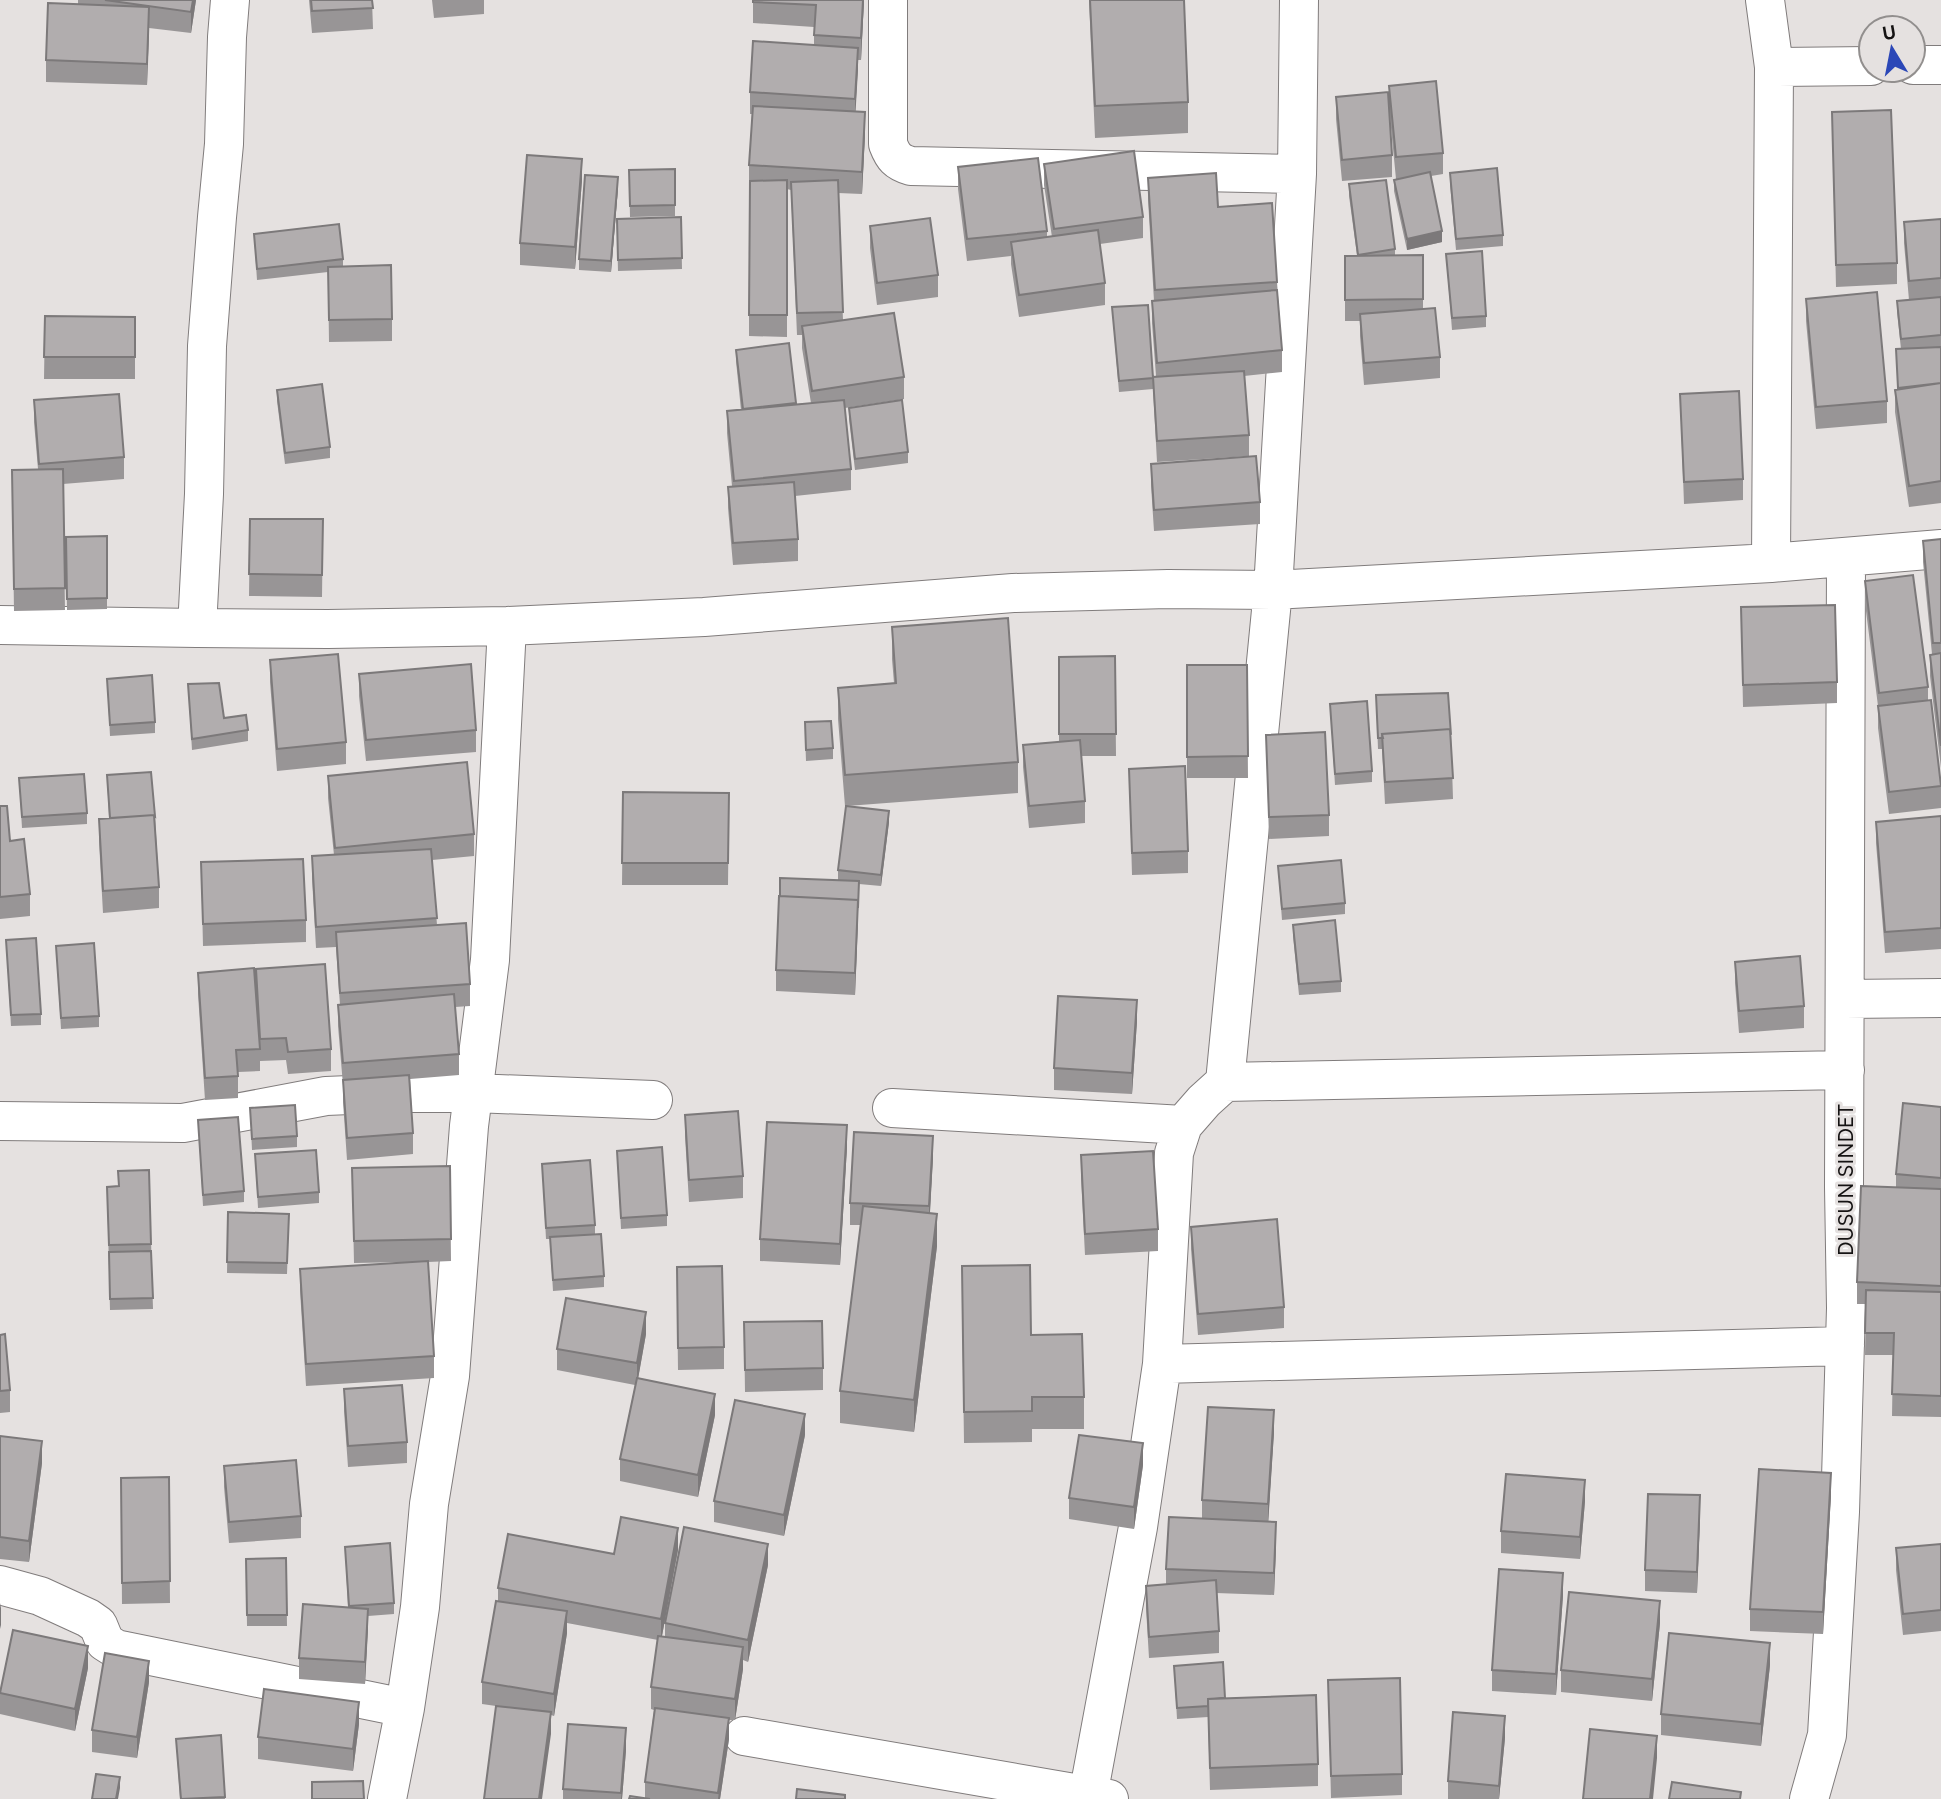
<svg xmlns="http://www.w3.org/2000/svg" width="1941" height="1799" font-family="Figtree,sans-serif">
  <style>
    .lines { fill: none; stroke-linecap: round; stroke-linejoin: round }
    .minor-casing { stroke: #807c7c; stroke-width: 40 }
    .minor { stroke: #fff; stroke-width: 38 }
    .wall { fill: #989596 }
    .shaded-wall { fill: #7c797a }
    .building { fill: #b1adae; stroke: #7c797a; stroke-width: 2 }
    .labels { text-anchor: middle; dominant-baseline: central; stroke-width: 6; stroke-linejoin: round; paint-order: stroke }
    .street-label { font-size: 21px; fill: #151313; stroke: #e5e1e0 }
  </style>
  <rect width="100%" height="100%" fill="#e5e1e0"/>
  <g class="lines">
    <!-- minor casing -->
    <g class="minor-casing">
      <path id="minor" d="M230 0 227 37 224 144 217 217 207 346 204 494 197 628 328 629 507 626 704 617 1013 593 1168 589 1273 590 1771 563 1941 549
        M888 0V144C893 157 897 162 911 166L1297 174
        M1765 0 1774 67 1871 66
        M1913 65H1941
        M1771 563 1774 67
        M0 625 197 628
        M1845 999 1941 998
        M1225 1082 1845 1070
        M892 1108 1183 1125
        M0 1121 183 1123 326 1096 397 1093H474L653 1100
        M1162 1364 1845 1346
        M0 1585 40 1596 88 1618 98 1625 105 1642 116 1649 405 1708
        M744 1736 1109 1799
        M1088 1796 1138 1527 1162 1364 1174 1153 1183 1125 1204 1101 1225 1082 1273 590 1297 174 1299 0
        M387 1799 405 1708 420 1607 429 1504 450 1376 469 1126 490 960 507 626
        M1809 1799 1827 1735 1840 1512 1846 1308 1844 1187 1846 558"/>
    </g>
    <!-- minor -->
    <use href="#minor" class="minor"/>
  </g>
  <!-- wall -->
  <path class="wall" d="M78 0H196L191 33 149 28 147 85 46 82V60L78 4Z
    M309 0H372L373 29 312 33Z
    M432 0H484V14L434 18Z
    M753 0H864L861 60H858L855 112 865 134 862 194 838 193 843 320 904 377V399L845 408 851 469V490L795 496 798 539V561L733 565 728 508V487L732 486 727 433V411L741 410 736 361V350L789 343 796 404 811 403 802 348V335H797L791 190 787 189V337L749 336V165L752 114H750V92L814 45V27L753 23Z
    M1089 0H1184L1188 102V133L1095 138Z
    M1389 86 1443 153V174L1431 176 1442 242 1407 250 1394 191V180L1396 179 1389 107Z
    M1336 97 1392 155V177L1342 181 1336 119Z
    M1832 112 1897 263V284L1836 287Z
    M1044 164 1143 217V238L1100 244 1105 283V305L1019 317 1011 264V256L967 261 958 189V167L1047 231V237H1052L1044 185Z
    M675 169V216L630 217 629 170Z
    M1450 173 1503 235V246L1456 250 1450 184Z
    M1148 178 1218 207 1277 282 1282 350V372L1244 376 1249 435V456L1157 462 1153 389 1119 392 1112 307 1153 377 1156 376 1152 323V301H1154L1148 199Z
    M582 180 575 269 520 265V243Z
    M1349 184 1395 249V255H1423V309L1440 357V378L1364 385 1360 336V321H1345V256L1357 255 1349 196Z
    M618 188 611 272 579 270V259Z
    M681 217 682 269 618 271 617 230Z
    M1941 219V503L1909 507 1895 412V390L1898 389 1896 349H1901L1897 312V301L1909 300 1904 243V222Z
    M870 226 938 275V297L877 305 870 248Z
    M254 234 343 259V266L392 319V341L329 342 328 272 257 280Z
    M1446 254 1486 316V327L1452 330Z
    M1806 299 1887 401V423L1816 429 1806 321Z
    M45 316 135 317V379H44Z
    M277 390 330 447V458L285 464 277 401Z
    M1680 394 1743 479V500L1684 504Z
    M34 400 124 457V479L63 484 65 610 14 611 12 470 38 469 34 422Z
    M849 408 908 452V463L855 470 849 419Z
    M1151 464 1260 502V524L1154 531 1151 485Z
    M250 519H323L322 597 249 596Z
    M107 536V609L67 610 66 537Z
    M1941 539V768L1930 676V655L1932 654 1923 562V541Z
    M1865 581 1928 687V700L1941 782V808L1889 814 1878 728V706L1865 603Z
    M1741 607 1837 682V703L1743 707Z
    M892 627 1018 762V793L847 806 889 822 881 886 859 884 855 995 776 991V970L838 880V870L846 806H845L838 719V688L894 683 892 659Z
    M1115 656 1116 756H1081L1085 801V823L1029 828 1023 767V745L1059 742V657Z
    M270 660 346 742V764L277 771 270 682Z
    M1187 665H1247L1248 778H1187Z
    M359 674 476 730V752L366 761 359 696Z
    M107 679 155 722V733L110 736Z
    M188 684 224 718 248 730V741L192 750Z
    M1376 695 1451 735 1453 799 1385 804 1382 749H1378Z
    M1330 704 1372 771V782L1335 785Z
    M805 733 833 748V759L806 761Z
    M1266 735 1329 815V836L1269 839Z
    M1129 769 1188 851V873L1132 875Z
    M107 775 155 816 159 887V908L103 913 99 841V819L109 818Z
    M328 776 474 834V856L432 860 437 925 470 984V1006L455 1007 459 1054V1075L410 1079 413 1133V1154L347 1160 343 1102V1085L338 1026V1005H340L336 947 316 948 312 878V856L334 855 328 798Z
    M19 778 87 813V824L22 828Z
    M623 792 729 793 728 885H622Z
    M0 806 10 841 30 894V916L0 919Z
    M1941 816V949L1885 953 1876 843V822Z
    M201 862 306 920V942L203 946Z
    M1278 866 1345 903V914L1282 920Z
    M1293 925 1341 981V992L1299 995 1293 936Z
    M6 940 41 1014V1025L11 1026Z
    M56 946 99 1016V1027L61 1029Z
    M1735 962 1804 1006V1028L1739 1033 1735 983Z
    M256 969 331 1049V1071L288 1074 286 1060 260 1061 256 990Z
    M198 973 260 1049V1071L238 1072V1098L205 1100 198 994Z
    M1137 1021 1132 1094 1054 1090V1068Z
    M1941 1107V1417L1892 1416 1893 1355H1865L1866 1304H1857V1282L1896 1187V1174Z
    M250 1108 297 1136V1147L252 1150Z
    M685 1115 743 1176V1198L689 1202 685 1136Z
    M198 1120 244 1191V1202L203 1206Z
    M847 1147 840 1265 760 1261V1239Z
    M617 1151 667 1215V1226L621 1229Z
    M255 1154 319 1192V1203L258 1208Z
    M1081 1155 1158 1229V1251L1085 1255 1081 1177Z
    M933 1157 930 1213 937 1246 914 1432 840 1423V1391L861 1225H850V1203Z
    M542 1164 595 1225V1234L604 1276V1287L553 1291 550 1239H546Z
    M450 1166 451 1261 428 1262 434 1356V1378L306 1386 300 1290V1269L407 1262 354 1263 352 1168Z
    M149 1170 153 1309 110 1310 107 1187 118 1186V1171Z
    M228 1212 289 1214 287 1274 227 1273Z
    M1191 1227 1284 1307V1328L1198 1335 1191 1249Z
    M677 1289 724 1347V1369L678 1370Z
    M962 1298 1031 1335 1084 1397V1429H1032V1442L964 1443Z
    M744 1322 823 1368V1390L745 1392Z
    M646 1334 638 1378 715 1415 698 1497 620 1481V1459L635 1385 557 1370V1349Z
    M0 1335 10 1390V1412L0 1413Z
    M344 1389 407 1442V1463L348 1467 344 1411Z
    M1274 1432 1268 1522 1276 1544 1274 1595 1216 1593 1219 1631V1653L1149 1658 1146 1608V1586L1166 1584V1569L1202 1519V1500Z
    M805 1435 784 1536 714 1522V1501Z
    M0 1436 42 1463 29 1562 0 1559Z
    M1143 1465 1134 1529 1069 1519V1498Z
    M224 1466 301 1516V1538L229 1543 224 1487Z
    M169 1477 170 1603 122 1604 121 1478Z
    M1831 1495 1823 1634 1750 1631V1609Z
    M1585 1501 1580 1559 1501 1553V1531Z
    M1700 1517 1697 1593 1645 1591V1570Z
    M1941 1544V1631L1903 1635 1896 1570V1548Z
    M345 1547 394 1603V1614L368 1616 365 1684 299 1679V1658L348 1607Z
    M678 1550 662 1636 665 1637V1623L768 1565 748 1662 743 1660V1669L735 1720H729V1739L720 1799H629L645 1798V1782L654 1710 651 1709V1687L658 1640 567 1623V1633L554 1716 551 1715V1734L496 1706 482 1704V1682L498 1601V1588L614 1554Z
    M286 1558 287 1626H247L246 1559Z
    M1563 1595 1556 1695 1492 1691V1670Z
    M1660 1623 1652 1701 1561 1692V1670Z
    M1770 1665 1761 1746 1661 1735V1714Z
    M1174 1666 1225 1698 1318 1764V1786L1210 1790 1208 1717 1177 1719Z
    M88 1668 75 1731 0 1714V1691Z
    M1328 1680 1402 1774V1795L1331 1798Z
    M149 1682 137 1758 92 1752V1730Z
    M359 1724 353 1771 258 1759V1737Z
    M221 1735 225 1799H180L176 1739Z
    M1505 1738 1499 1799H1448V1781Z
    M626 1750 622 1799H563V1789Z"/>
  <!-- shaded-wall -->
  <path class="shaded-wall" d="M193 0H196L191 33V12Z
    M863 0H864L861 60V38Z
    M149 7V29L147 85V64Z
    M858 48V70L855 121V99Z
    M865 112V134L862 194V172Z
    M582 159V180L575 269V247Z
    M618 177V188L611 272V261Z
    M1442 231V242L1407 250V239Z
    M889 811V822L881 886V875Z
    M858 900V921L855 995V973Z
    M1137 1000V1021L1132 1094V1073Z
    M847 1125V1147L840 1265V1244Z
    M933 1136V1157L929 1228V1206Z
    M937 1214V1246L914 1432V1400Z
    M646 1312V1334L637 1385V1363Z
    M715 1394V1415L698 1497V1475Z
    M1274 1410V1432L1268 1526V1504Z
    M805 1414V1435L784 1536V1515Z
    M42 1441V1463L29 1562V1541Z
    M1143 1443V1465L1134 1529V1507Z
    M1831 1473V1495L1823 1634V1612Z
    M1585 1480V1501L1580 1559V1537Z
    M1700 1495V1517L1697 1593V1572Z
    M1276 1522V1544L1274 1595V1573Z
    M678 1528V1550L661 1641V1619Z
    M768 1544V1565L748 1662V1640Z
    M1563 1573V1595L1556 1695V1674Z
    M1660 1601V1623L1652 1701V1679Z
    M1 1603V1625L0 1629V1608Z
    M368 1609V1630L365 1684V1662Z
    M567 1611V1633L554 1716V1694Z
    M1770 1643V1665L1761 1746V1724Z
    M88 1646V1668L75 1731V1709Z
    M743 1647V1669L735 1720V1699Z
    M149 1661V1682L137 1758V1737Z
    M359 1702V1724L353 1771V1749Z
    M551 1712V1734L542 1799H539Z
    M1505 1716V1738L1499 1799V1786Z
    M729 1718V1739L720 1799H718Z
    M626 1728V1750L622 1799H621Z
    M1657 1736V1758L1653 1799H1650Z
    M120 1777V1788L118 1799H116Z"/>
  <!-- building -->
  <path class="building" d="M105 0H193L191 12Z
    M311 0H372L373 8 312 11Z
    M753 0H863L861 38 814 35 816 5 753 2Z
    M1090 0H1184L1188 102 1095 106Z
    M48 3 149 7 147 64 46 60Z
    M753 41 858 48 855 99 750 92Z
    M1436 81 1443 153 1396 157 1389 86Z
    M1388 92 1392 155 1342 160 1336 97Z
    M753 106 865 112 862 172 749 165Z
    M1891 110 1897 263 1836 265 1832 112Z
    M1134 151 1143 217 1054 229 1044 164Z
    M527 155 582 159 575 247 520 243Z
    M1038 158 1047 231 967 239 958 167Z
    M1497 168 1503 235 1456 239 1450 173Z
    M675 169V205L630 206 629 170Z
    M1430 172 1442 231 1407 239 1394 180Z
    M1216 173 1218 207 1272 203 1277 282 1155 290 1148 178Z
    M585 175 618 177 611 261 579 259Z
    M787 180V315H749L750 181Z
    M838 180 843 312 797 313 791 182Z
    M1386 180 1395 249 1358 255 1349 184Z
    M681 217 682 258 618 260 617 219Z
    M930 218 938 275 877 283 870 226Z
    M1941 219V278L1909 281 1904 222Z
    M339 224 343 259 257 269 254 234Z
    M1098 230 1105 283 1019 295 1011 242Z
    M1482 251 1486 316 1452 318 1446 254Z
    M1423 255V299L1345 300V256Z
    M391 265 392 319 329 320 328 267Z
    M1277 290 1282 350 1157 363 1152 301Z
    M1877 292 1887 401 1816 407 1806 299Z
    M1941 297V335L1901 339 1897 301Z
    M1148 305 1153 378 1119 381 1112 307Z
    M1435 308 1440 357 1364 363 1360 314Z
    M894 313 904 377 812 391 802 326Z
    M45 316 135 317V357H44Z
    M789 343 796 403 743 409 736 350Z
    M1941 347V383L1898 388 1896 349Z
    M1244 371 1249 435 1157 441 1153 377Z
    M1941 383V481L1909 486 1895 390Z
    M322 384 330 447 285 453 277 390Z
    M1739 391 1743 479 1684 482 1680 394Z
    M119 394 124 457 39 464 34 400Z
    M844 400 851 469 734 481 727 411Z
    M902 400 908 452 855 459 849 408Z
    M1256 456 1260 502 1154 510 1151 464Z
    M63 469 65 588 14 589 12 470Z
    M794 482 798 539 733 543 728 487Z
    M250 519H323L322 575 249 574Z
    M107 536V598L67 599 66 537Z
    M1941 539V643H1933L1923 541Z
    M1913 575 1928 687 1879 693 1865 581Z
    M1835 605 1837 682 1743 685 1741 607Z
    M1008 618 1018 762 845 775 838 688 896 683 892 627Z
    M1941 653V746L1930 655Z
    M338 654 346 742 277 749 270 660Z
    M1115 656 1116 734H1059V657Z
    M471 664 476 730 366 740 359 674Z
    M1187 665H1247L1248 756 1187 757Z
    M152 675 155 722 110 725 107 679Z
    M219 683 224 718 246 715 248 730 192 739 188 684Z
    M1448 693 1451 735 1450 729 1382 734 1383 738H1378L1376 695Z
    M1931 700 1941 786 1889 792 1878 706Z
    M1367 701 1372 771 1335 774 1330 704Z
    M831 721 833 748 806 750 805 722Z
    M1450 729 1453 778 1385 782 1382 734Z
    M1325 732 1329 815 1269 817 1266 735Z
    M1080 740 1085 801 1029 806 1023 745Z
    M467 762 474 834 335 848 328 776Z
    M1185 766 1188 851 1132 853 1129 769Z
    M151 772 155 816 154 815 110 818 107 775Z
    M84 774 87 813 22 817 19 778Z
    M623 792 729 793 728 863H622Z
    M0 806H7L10 841 24 839 30 894 0 897Z
    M846 806 889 811 881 875 838 870Z
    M154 815 159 887 103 891 99 819Z
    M1941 816V928L1885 932 1876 822Z
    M431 849 437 918 316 927 312 856Z
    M303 859 306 920 203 924 201 862Z
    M1341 860 1345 903 1282 909 1278 866Z
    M780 878 859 881 858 908V900L780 896Z
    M779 896 858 900 855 973 776 970Z
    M1335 920 1341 981 1299 984 1293 925Z
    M466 923 470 984 340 993 336 932Z
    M36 938 41 1014 11 1015 6 940Z
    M94 943 99 1016 61 1018 56 946Z
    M1800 956 1804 1006 1739 1011 1735 962Z
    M325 964 331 1049 288 1052 286 1038 260 1039 256 969Z
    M254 968 260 1049 236 1050 238 1076 205 1078 198 973Z
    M454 994 459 1054 343 1063 338 1005Z
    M1058 996 1137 1000 1132 1073 1054 1068Z
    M409 1075 413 1133 347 1138 343 1080Z
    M1903 1103 1941 1107V1178L1896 1174Z
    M295 1105 297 1136 252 1139 250 1108Z
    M738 1111 743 1176 689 1180 685 1115Z
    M238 1117 244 1191 203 1195 198 1120Z
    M767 1122 847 1125 840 1244 760 1239Z
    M854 1132 933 1136 929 1206 850 1203Z
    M662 1147 667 1215 621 1218 617 1151Z
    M316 1150 319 1192 258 1197 255 1154Z
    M1153 1151 1158 1229 1085 1234 1081 1155Z
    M590 1160 595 1225 546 1228 542 1164Z
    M450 1166 451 1239 354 1241 352 1168Z
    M149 1170 151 1244 109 1245 107 1187 119 1186 118 1171Z
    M1861 1186 1941 1189V1286L1857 1282Z
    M863 1206 937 1214 914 1400 840 1391Z
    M228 1212 289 1214 287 1263 227 1262Z
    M1277 1219 1284 1307 1198 1314 1191 1227Z
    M601 1234 604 1276 553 1280 550 1237Z
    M151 1251 153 1298 110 1299 109 1252Z
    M428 1261 434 1356 306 1364 300 1269Z
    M1030 1265 1031 1335 1082 1334 1084 1397H1032V1411L964 1412 962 1266Z
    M722 1266 724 1347 678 1348 677 1267Z
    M1866 1290 1941 1292V1396L1892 1394 1894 1333H1865Z
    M566 1298 646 1312 637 1363 557 1349Z
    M822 1321 823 1368 745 1370 744 1322Z
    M5 1334 10 1390 0 1391V1335Z
    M637 1378 715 1394 698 1475 620 1459Z
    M402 1385 407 1442 348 1446 344 1389Z
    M735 1400 805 1414 784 1515 714 1501Z
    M1208 1407 1274 1410 1268 1504 1202 1500Z
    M1079 1435 1143 1443 1134 1507 1069 1498Z
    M0 1436 42 1441 29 1541 0 1537Z
    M296 1460 301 1516 229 1522 224 1466Z
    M1759 1469 1831 1473 1823 1612 1750 1609Z
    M1506 1474 1585 1480 1580 1537 1501 1531Z
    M169 1477 170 1581 122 1583 121 1478Z
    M1648 1494 1700 1495 1697 1572 1645 1570Z
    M621 1517 678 1528 661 1619 498 1588 508 1534 614 1554Z
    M1169 1517 1276 1522 1274 1573 1166 1569Z
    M684 1527 768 1544 748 1640 665 1623Z
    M390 1543 394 1603 349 1606 345 1547Z
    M1941 1544V1610L1903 1614 1896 1548Z
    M286 1558 287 1615H247L246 1559Z
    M1499 1569 1563 1573 1556 1674 1492 1670Z
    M1216 1580 1219 1631 1149 1637 1146 1586Z
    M1569 1592 1660 1601 1652 1679 1561 1670Z
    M496 1601 567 1611 554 1694 482 1682Z
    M303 1604 368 1609 365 1662 299 1658Z
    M13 1630 88 1646 75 1709 0 1693Z
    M1669 1633 1770 1643 1761 1724 1661 1714Z
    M658 1636 743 1647 735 1699 651 1687Z
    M105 1653 149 1661 137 1737 92 1730Z
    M1223 1662 1225 1698 1208 1699V1706L1177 1708 1174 1666Z
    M1400 1678 1402 1774 1331 1776 1328 1680Z
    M264 1689 359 1702 353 1749 258 1737Z
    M1316 1695 1318 1764 1210 1768 1208 1699Z
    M496 1706 551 1712 539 1799H484Z
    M655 1708 729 1718 718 1793 645 1782Z
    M1453 1712 1505 1716 1499 1786 1448 1781Z
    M568 1724 626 1728 621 1793 563 1789Z
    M1590 1729 1657 1736 1650 1799H1583Z
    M221 1735 225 1797 181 1799 176 1739Z
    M96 1774 120 1777 116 1799H92Z
    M363 1781 364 1799H312V1782Z
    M1672 1782 1741 1792 1740 1799H1669Z
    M797 1789 845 1795V1799H796Z
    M630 1796 650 1799H629Z"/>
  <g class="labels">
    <!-- street labels -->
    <g class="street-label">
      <text transform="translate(1845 1180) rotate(-90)">DUSUN SINDET</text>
    </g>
  </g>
  <!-- north arrow -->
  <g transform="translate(1892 49) rotate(350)"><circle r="33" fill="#e5e1e0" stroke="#928f8e" stroke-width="2"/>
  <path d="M0-5L12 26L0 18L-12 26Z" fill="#2b47b7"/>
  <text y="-10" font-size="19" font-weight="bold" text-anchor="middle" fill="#151313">U</text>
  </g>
</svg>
